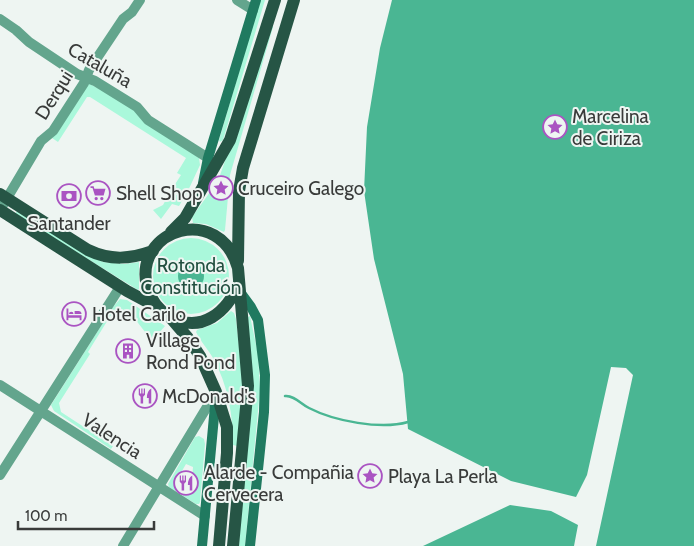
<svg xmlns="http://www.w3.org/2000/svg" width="694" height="546" font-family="Cabin,sans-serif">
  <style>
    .green { fill: #aaf8db; fill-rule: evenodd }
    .water { fill: #4ab693 }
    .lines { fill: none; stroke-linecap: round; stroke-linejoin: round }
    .stream { stroke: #4ab693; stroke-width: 2.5 }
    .minor { stroke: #63a58d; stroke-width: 10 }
    .secondary { stroke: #207a60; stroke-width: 10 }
    .primary { stroke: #265545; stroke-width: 12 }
    .labels { text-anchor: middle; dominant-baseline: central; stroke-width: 4; stroke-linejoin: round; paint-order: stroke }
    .street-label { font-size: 19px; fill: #393b3a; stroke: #eef5f2 }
    .poi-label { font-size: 19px; fill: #393b3a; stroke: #eef5f2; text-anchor: start }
    .park-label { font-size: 19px; fill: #224f40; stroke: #eef5f2 }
  </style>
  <rect width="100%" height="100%" fill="#eef5f2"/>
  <!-- green -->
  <path class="green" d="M260 0H265L223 140 220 142 219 140Z
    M272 25 273 27 230 175 225 230 224 232 206 224 193 223 192 217 218 181Z
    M88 83 135 108 199 158 200 165 186 195 170 192 181 175 177 173 186 158 90 97H87L58 142 52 138Z
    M169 194 185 196 179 206 172 204 161 219 153 210 163 205Z
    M17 211 103 262 125 264 139 262V289L138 290 15 214Z
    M153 276a38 38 0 1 1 76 0a38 38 0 1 1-76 0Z
    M120 299 127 300 165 326 152 341 128 310H114L88 352 90 354 59 403 61 412 113 446 111 449 54 411 51 405 113 307Z
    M231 311 234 313 236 319 243 381 237 446 233 445C233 415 228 385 213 358 208 349 200 341 196 332L197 330 217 323Z
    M250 316 258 354 260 390 245 546H239L248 317Z
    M199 436 204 439 205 444 200 502 199 504H196L169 487 168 484 195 437ZM186 464 193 467 191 491H187L175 483Z"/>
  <!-- water -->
  <path class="water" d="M392 0H694V546H596L633 375 626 368 611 367 587 475 576 497 511 481 408 429 403 374 374 259 364 191 367 127 380 48Z
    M178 276a13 13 0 1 1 26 0a13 13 0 1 1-26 0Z
    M510 505 551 511 578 525 574 546H423Z"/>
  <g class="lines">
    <!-- stream -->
    <path class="stream" d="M285 396C294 395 301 404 309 408 334 421 381 430 408 422"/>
    <!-- minor -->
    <path class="minor" d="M237 0 253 10
      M0 19 16 30 29 42 77 74 95 81 137 107 148 120 208 158
      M0 210 41 141 53 131 84 83 89 70 123 19 132 12 140 0
      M0 385 205 516
      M0 475 120 287
      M123 546 216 392"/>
    <!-- secondary -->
    <path class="secondary" d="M203 183 208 158 256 0
      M240 292 251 307 258 320 265 375 264 412 250 546
      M202 546 216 395"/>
    <!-- primary -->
    <path class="primary" d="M0 194 88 250C111 261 130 259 153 251
      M0 210 127 291 157 307
      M171 232 185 218 230 140 275 0
      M238 261 239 191 243 168 294 0
      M170 317 188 338 200 356 216 392 227 427V453L219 546
      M233 546 248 386 238 268C220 203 133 228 147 287 151 300 158 310 170 317 202 334 227 312 239 283"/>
  </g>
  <!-- icons -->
  <defs>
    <g id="sight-ring" transform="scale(1.25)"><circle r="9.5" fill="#eef5f2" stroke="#aa54c2" stroke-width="1.5"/><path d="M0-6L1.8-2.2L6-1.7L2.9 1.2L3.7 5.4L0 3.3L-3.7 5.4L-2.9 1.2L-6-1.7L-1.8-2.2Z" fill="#aa54c2"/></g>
    <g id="supermarket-ring" transform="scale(1.25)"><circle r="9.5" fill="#eef5f2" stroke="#aa54c2" stroke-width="1.5"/><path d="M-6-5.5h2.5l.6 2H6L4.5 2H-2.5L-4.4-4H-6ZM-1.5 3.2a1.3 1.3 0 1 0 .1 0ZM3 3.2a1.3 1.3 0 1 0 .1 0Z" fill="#aa54c2"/></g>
    <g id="bank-ring" transform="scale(1.25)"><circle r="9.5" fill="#eef5f2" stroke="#aa54c2" stroke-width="1.5"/><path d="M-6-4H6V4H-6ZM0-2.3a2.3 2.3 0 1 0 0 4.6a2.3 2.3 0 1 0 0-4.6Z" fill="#aa54c2"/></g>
    <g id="hotel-ring" transform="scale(1.25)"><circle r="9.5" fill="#eef5f2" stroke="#aa54c2" stroke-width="1.5"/><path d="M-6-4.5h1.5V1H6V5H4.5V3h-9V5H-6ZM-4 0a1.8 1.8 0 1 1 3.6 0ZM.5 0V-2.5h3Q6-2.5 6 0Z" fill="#aa54c2"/></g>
    <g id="building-ring" transform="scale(1.25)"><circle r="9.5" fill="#eef5f2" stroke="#aa54c2" stroke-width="1.5"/><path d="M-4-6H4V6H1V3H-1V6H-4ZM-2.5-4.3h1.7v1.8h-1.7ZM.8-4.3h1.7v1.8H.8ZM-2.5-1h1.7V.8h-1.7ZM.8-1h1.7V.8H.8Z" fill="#aa54c2"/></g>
    <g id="restaurant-ring" transform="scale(1.25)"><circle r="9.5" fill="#eef5f2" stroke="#aa54c2" stroke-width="1.5"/><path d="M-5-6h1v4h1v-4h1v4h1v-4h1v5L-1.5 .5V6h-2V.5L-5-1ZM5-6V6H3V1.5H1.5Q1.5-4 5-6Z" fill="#aa54c2"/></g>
  </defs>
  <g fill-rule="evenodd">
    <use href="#sight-ring" x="555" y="127"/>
    <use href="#sight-ring" x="221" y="188"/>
    <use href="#supermarket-ring" x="98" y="193"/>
    <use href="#bank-ring" x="69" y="196"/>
    <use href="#hotel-ring" x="74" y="314"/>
    <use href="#building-ring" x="128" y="351"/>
    <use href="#restaurant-ring" x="145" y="396"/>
    <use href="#sight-ring" x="370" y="476"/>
    <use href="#restaurant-ring" x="186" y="483"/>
  </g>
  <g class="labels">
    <!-- street labels -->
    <g class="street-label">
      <text transform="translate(100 65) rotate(30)">Cataluña</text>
      <text transform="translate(54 95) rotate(-58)">Derqui</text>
      <text transform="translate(112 436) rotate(33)">Valencia</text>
    </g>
    <!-- poi labels -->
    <g class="poi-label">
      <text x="572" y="116">Marcelina<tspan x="572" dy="22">de Ciriza</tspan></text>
      <text x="238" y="188">Cruceiro Galego</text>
      <text x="116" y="193">Shell Shop</text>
      <text x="69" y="223" text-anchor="middle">Santander</text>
      <text x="92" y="314">Hotel Carilo</text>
      <text x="146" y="340">Village<tspan x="146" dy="22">Rond Pond</tspan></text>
      <text x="162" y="396">McDonald's</text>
      <text x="204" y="472">Alarde - Compañia<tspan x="204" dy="22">Cervecera</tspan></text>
      <text x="388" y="476">Playa La Perla</text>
    </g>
    <!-- park labels -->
    <g class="park-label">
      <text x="191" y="265">Rotonda<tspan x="191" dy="22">Constitución</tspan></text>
    </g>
  </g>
  <!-- scale -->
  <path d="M18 521v8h136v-8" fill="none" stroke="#393b3a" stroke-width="2.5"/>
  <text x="25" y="521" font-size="15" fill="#393b3a" stroke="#eef5f2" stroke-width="4" paint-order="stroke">100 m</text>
</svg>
